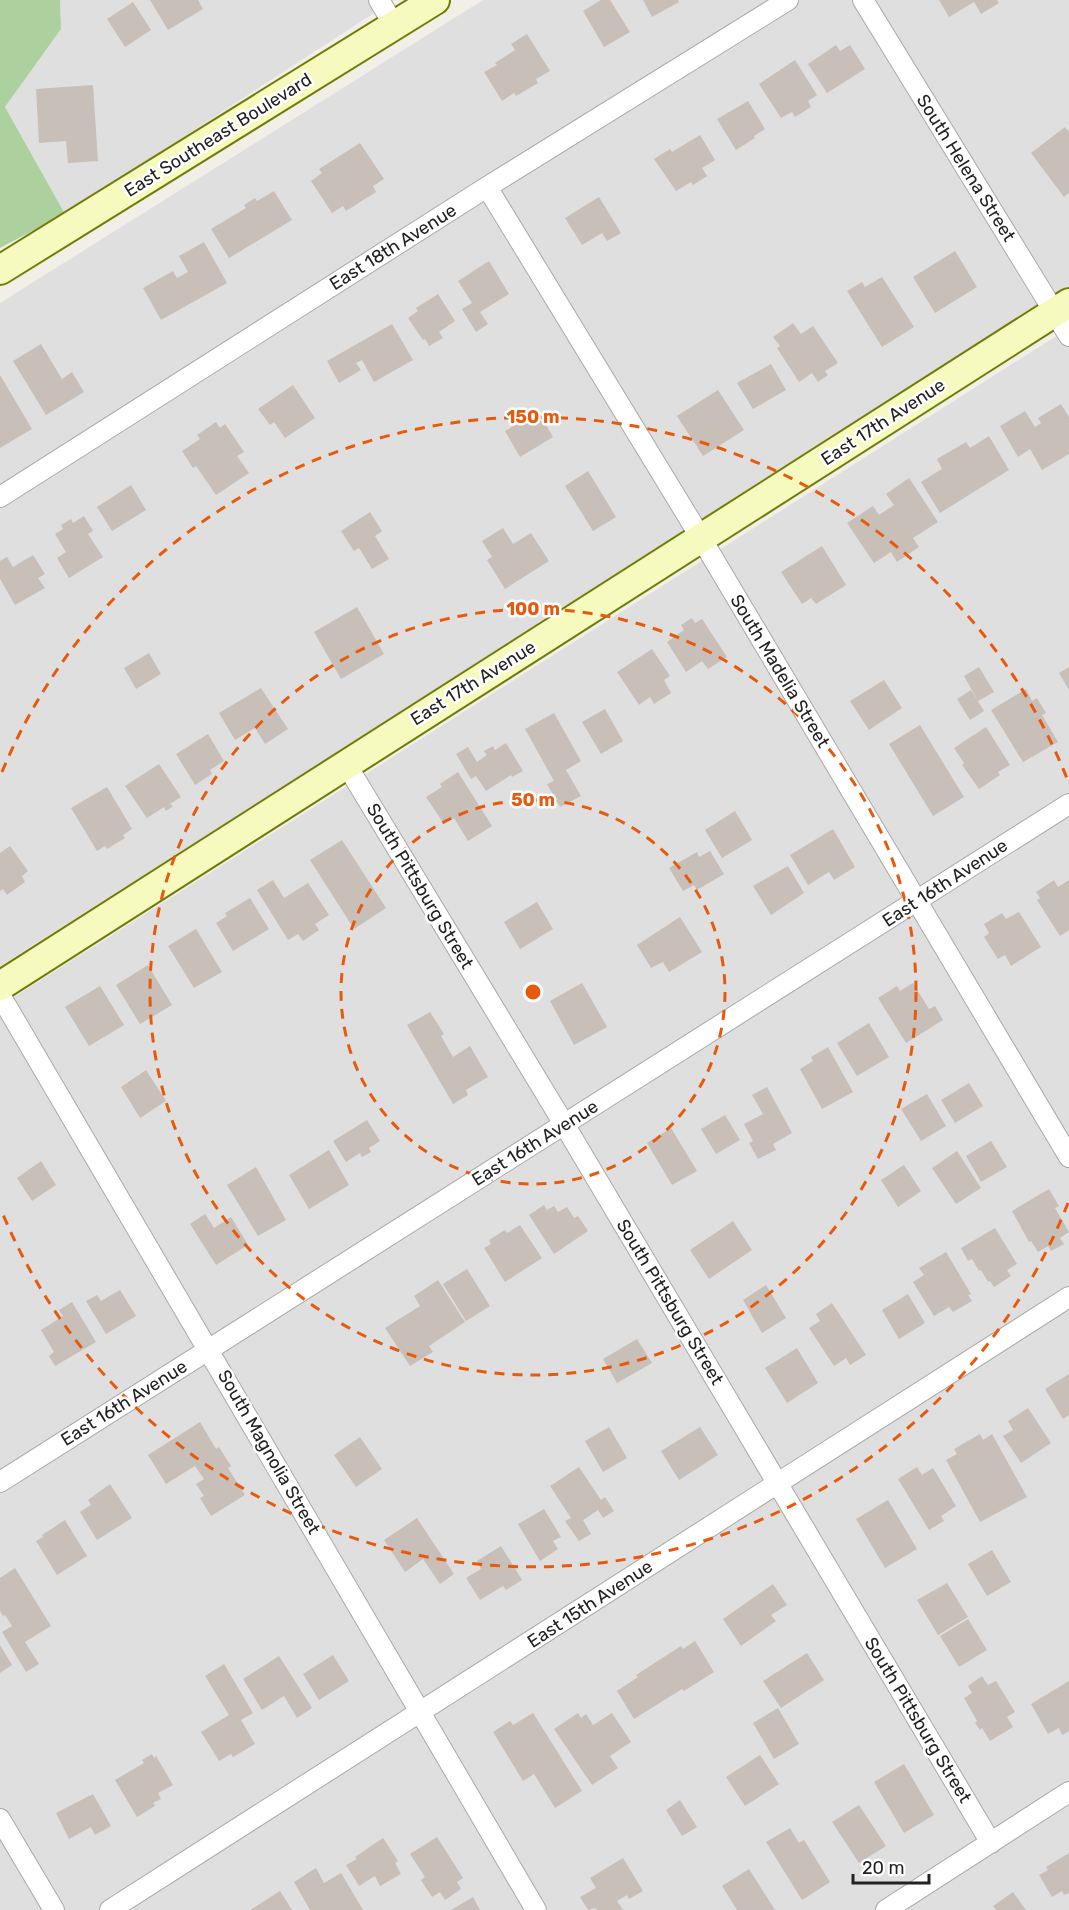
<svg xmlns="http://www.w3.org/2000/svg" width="1069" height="1910" font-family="Rubik,sans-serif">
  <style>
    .residential { fill: #e0dfdf }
    .forest { fill: #add19e }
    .building { fill: #c7bfb8 }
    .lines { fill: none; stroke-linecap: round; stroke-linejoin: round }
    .street-casing { stroke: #a9a9a9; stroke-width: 22 }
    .secondary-casing { stroke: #707d05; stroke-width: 32 }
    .street { stroke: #fff; stroke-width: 20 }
    .secondary { stroke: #f7fabf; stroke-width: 28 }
    .ring { fill: none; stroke: #e8590c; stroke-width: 3; stroke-dasharray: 10 8 }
    .labels { text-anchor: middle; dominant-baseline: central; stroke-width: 5; stroke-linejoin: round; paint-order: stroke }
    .street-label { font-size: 18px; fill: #222; stroke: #fff }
    .centre { fill: #e8590c; stroke: #fff; stroke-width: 3 }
    .ring-label { font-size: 18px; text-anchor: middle; font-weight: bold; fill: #e8590c; stroke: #fff; stroke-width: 5; stroke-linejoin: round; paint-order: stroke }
  </style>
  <rect width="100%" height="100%" fill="#f2efe9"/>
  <!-- residential -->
  <path class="residential" d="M60 0H394L65 214 5 107 61 29Z
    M483 0H1069V288L0 966V303Z
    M1069 328V1910H0V1006Z"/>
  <!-- forest -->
  <path class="forest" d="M0 0H60L61 29 5 107 65 214 0 248Z"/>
  <!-- building -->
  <path class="building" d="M150 0H198L203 9 168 30Z
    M601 0H610L630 32 604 47 583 11Z
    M643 0H678L679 2 652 17Z
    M939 0H997L999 3 981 14 974 2 949 17Z
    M133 2 151 30 125 47 107 19Z
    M527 34 550 71 536 79 538 83 516 96 514 93 502 101 484 72 497 65 495 63 515 50 511 44Z
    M836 45 840 51 850 45 865 69 827 93 808 64Z
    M795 60 817 95 808 101 811 107 795 117 792 112 781 118 759 84Z
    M93 85 98 161 68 163 66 141 39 143 36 89Z
    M748 101 765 129 754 136 755 138 736 150 717 119Z
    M1065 127 1069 132V193L1064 197 1031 153Z
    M700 135 715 160 702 168 707 176 693 185 691 182 676 191 654 159 670 149 672 152Z
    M360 143 384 179 373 186 376 192 346 211 343 206 332 213 311 181 322 173 319 169Z
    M274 191 292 220 229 258 211 229 246 208 244 205 255 198 257 201Z
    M599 197 621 233 607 241 602 233 582 245 565 218Z
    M204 242 227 283 161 320 143 288 173 271 177 278 188 272 179 256Z
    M955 251 977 287 935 313 913 277Z
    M489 261 509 294 480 312 488 324 476 332 462 309 472 303 458 281Z
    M882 277 914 327 882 347 847 291 862 282 865 287Z
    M438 294 455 321 439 332 443 338 429 346 425 339 423 340 408 318 418 311 416 308Z
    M793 323 801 334 813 326 838 363 825 371 828 375 818 382 812 373 799 382 777 348 780 346 773 337Z
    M392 324 413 360 374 382 362 360 356 363 361 370 339 383 327 361Z
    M41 344 62 379 72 372 84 392 46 415 13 361Z
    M771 364 786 390 753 409 737 383Z
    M0 375 32 429 0 448Z
    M293 385 315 418 285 438 274 422 270 425 258 409Z
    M718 390 744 430 703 456 677 416Z
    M1061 404 1069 417V454L1042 470 1030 449 1018 457 1000 426 1025 411 1035 427 1041 423 1038 418Z
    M538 411 553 437 520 457 505 431Z
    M216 422 220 428 225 424 244 452 237 456 249 473 216 495 196 466 193 468 182 451 200 439 197 435Z
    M989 436 1009 470 940 513 921 482 942 469 937 459 966 442 970 448Z
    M588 471 616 517 593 531 565 486Z
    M909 478 938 522 913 538 919 547 897 562 891 552 874 563 847 523 873 506 879 515 894 505 886 494Z
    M131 485 146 510 112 531 97 507Z
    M370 512 382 531 375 536 389 559 372 569 359 548 354 551 341 531Z
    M84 516 93 531 88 534 103 557 69 578 57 558 66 552 55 534 63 529 61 525 71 519 73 523Z
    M503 528 513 544 531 533 549 561 505 589 487 560 492 557 482 541Z
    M822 546 846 585 816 604 811 598 802 604 781 572Z
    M33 555 45 574 38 578 45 588 15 605 0 579V561L7 557 13 567Z
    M357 607 384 654 341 679 314 632Z
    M692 618 695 623 702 619 727 657 708 669 702 661 686 672 667 642 684 630 681 625Z
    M652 649 670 676 664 680 671 693 654 704 650 697 639 705 617 672Z
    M149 653 161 674 136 689 124 668Z
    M979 667 994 692 978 701 964 676Z
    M1069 667V690L1059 673Z
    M884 680 902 708 869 730 850 701Z
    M261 688 288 729 265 744 255 728 235 740 219 713Z
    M1026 689 1032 701 1037 698 1046 713 1042 715 1058 742 1023 762 991 710Z
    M971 690 984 711 970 720 957 699Z
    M605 709 623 741 601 754 582 722Z
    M554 713 581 761 566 770 581 796 560 807 547 784 554 781 525 729Z
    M920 725 964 797 933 816 889 744Z
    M986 727 1010 765 998 772 1000 775 979 789 962 765 964 763 954 748Z
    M208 734 224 761 210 770 212 774 195 785 176 754Z
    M506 743 523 771 512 777 511 775 486 791 476 776 471 779 456 754 468 747 477 762 487 755 484 751 493 746 495 750Z
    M159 764 181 797 170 804 173 806 166 811 164 807 147 818 125 786Z
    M458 772 492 826 468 841 454 818 444 824 426 797 442 787 440 784Z
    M107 787 132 829 123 835 125 838 107 849 105 846 97 851 71 808Z
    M735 811 752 840 722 858 705 830Z
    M833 829 855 867 834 880 829 872 808 885 790 855Z
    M342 840 386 908 354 929 310 860Z
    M10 846 28 871 22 876 25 882 7 895 3 889 0 891V853Z
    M710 851 724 874 697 890 694 885 683 891 669 868 697 852 699 857Z
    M788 866 804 893 771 915 753 886Z
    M273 880 284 898 308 883 329 915 315 924 319 930 303 941 298 934 288 940 257 890Z
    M1054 880 1058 887 1069 880V930L1060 936 1037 900 1040 898 1036 892Z
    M250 898 269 929 233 951 216 923 227 916 225 913Z
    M537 902 553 929 520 949 504 922Z
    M1019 912 1041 947 1011 966 1005 955 998 959 984 937 989 933 984 924 1002 913 1006 919Z
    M680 917 702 952 669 972 663 962 651 968 637 945Z
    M196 929 222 972 194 988 168 946Z
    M148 965 172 1005 140 1024 116 985Z
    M582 983 607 1027 574 1045 550 1001Z
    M913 983 929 1009 935 1006 943 1020 906 1043 878 998 897 986 900 991Z
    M100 986 124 1025 89 1046 65 1007Z
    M430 1012 444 1034 441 1036 453 1057 470 1046 488 1077 466 1090 468 1095 453 1104 407 1025Z
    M869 1023 889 1057 857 1076 837 1043Z
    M828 1047 853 1092 822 1109 800 1069 813 1061 811 1057Z
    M146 1070 166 1101 140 1118 121 1087Z
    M969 1083 983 1106 955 1123 941 1100Z
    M767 1087 792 1133 773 1144 776 1150 758 1159 749 1143 753 1141 744 1124 763 1114 752 1095Z
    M927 1094 946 1126 921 1141 901 1109Z
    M725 1115 740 1140 716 1154 701 1129Z
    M367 1120 380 1141 369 1148 371 1152 362 1157 360 1153 346 1162 333 1141Z
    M671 1128 697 1171 672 1185 647 1143Z
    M991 1141 1007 1167 981 1182 966 1156Z
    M329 1150 349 1185 309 1209 289 1175Z
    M957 1151 981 1188 956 1204 932 1168Z
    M41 1161 56 1185 32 1201 17 1178Z
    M904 1165 921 1191 898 1207 881 1180Z
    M256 1167 286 1220 258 1236 227 1185Z
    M1049 1189 1059 1206 1055 1208 1069 1232 1060 1238 1064 1244 1051 1251 1048 1246 1038 1252 1031 1241 1029 1242 1012 1211Z
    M544 1205 547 1210 554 1206 558 1212 567 1207 574 1218 578 1216 588 1231 554 1254 529 1215Z
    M205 1214 214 1228 231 1217 248 1245 216 1265 190 1224Z
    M733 1221 752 1250 709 1279 690 1250Z
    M520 1225 542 1258 505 1282 484 1248 491 1244 489 1240 505 1230 507 1233Z
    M995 1228 1017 1264 1007 1270 1011 1276 994 1287 990 1281 988 1282 981 1270 979 1271 972 1259 968 1261 961 1248Z
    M946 1252 971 1294 968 1295 972 1301 953 1312 949 1307 934 1316 913 1282 924 1275 919 1268Z
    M467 1269 490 1306 466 1321 443 1284Z
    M438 1280 465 1322 429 1346 433 1352 410 1366 385 1328 420 1306 414 1296Z
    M766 1285 786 1318 762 1333 743 1300Z
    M120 1290 136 1316 106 1334 86 1301 97 1295 101 1301Z
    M908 1294 925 1323 899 1339 882 1310Z
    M72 1302 96 1342 55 1366 49 1356 54 1352 41 1330 63 1316 59 1310Z
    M832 1303 866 1355 850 1365 846 1358 834 1366 809 1328 820 1321 816 1314Z
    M637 1339 652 1363 617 1383 603 1359Z
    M797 1348 818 1383 787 1403 765 1368Z
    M1069 1374V1415L1063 1419 1045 1389Z
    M1028 1408 1051 1443 1021 1463 1003 1436 1013 1430 1008 1421Z
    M200 1422 216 1449 219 1447 231 1466 228 1468 245 1495 211 1516 200 1498 204 1496 196 1484 204 1479 195 1466 166 1484 148 1455Z
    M609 1427 627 1458 603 1472 585 1441Z
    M700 1427 718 1455 679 1480 661 1451Z
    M980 1434 983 1440 992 1434 1027 1497 980 1522 946 1460 957 1454 954 1449Z
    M360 1437 382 1469 356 1487 334 1455Z
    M579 1467 601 1500 605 1497 614 1511 603 1518 598 1510 583 1520 591 1534 579 1541 565 1521 571 1518 550 1486Z
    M917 1467 922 1475 933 1468 956 1506 941 1516 944 1521 929 1530 898 1479Z
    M110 1484 132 1518 97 1540 80 1512 91 1505 88 1500Z
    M888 1500 917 1549 885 1568 856 1519Z
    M544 1509 561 1537 553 1541 558 1549 540 1561 518 1524Z
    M417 1518 454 1574 440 1584 423 1559 405 1572 384 1540Z
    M65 1520 87 1556 57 1575 36 1541 43 1537 42 1535Z
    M501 1546 522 1580 506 1590 503 1586 480 1600 466 1578 481 1569 477 1561Z
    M992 1550 1011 1582 987 1596 968 1564Z
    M15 1568 51 1626 25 1642 39 1664 26 1672 2 1632 12 1626 5 1615 3 1616 0 1611V1578Z
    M947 1583 968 1617 938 1635 917 1600Z
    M773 1584 787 1605 771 1615 776 1621 741 1646 723 1619Z
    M968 1619 987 1650 959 1667 940 1636Z
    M695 1641 714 1672 684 1691 682 1689 634 1719 617 1691 638 1677 636 1675 681 1646 683 1649Z
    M0 1645 12 1665 0 1673Z
    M807 1653 824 1680 781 1708 763 1681Z
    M333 1655 349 1681 319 1700 303 1674Z
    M279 1656 312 1708 297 1718 284 1696 262 1710 243 1679Z
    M224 1664 253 1713 241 1720 255 1744 233 1757 231 1754 219 1761 201 1732 229 1715 205 1676Z
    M982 1676 988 1685 996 1681 1015 1712 1007 1717 1013 1727 990 1741 982 1728 980 1730 975 1723 977 1721 964 1698 972 1693 968 1686Z
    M1069 1681V1731L1062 1735 1059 1728 1048 1734 1031 1704Z
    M778 1708 799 1744 774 1759 753 1723Z
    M533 1713 582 1791 555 1808 534 1774 523 1781 493 1732 510 1721 513 1725Z
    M578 1713 581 1718 586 1714 593 1725 612 1713 631 1742 610 1756 618 1768 592 1785 554 1729Z
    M152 1754 154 1758 156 1756 173 1785 158 1793 161 1799 153 1803 155 1806 137 1817 115 1780 144 1763 142 1760Z
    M760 1755 779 1784 745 1806 726 1777Z
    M904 1764 934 1815 904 1833 874 1782Z
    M93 1794 111 1826 95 1835 91 1827 69 1839 56 1813Z
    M680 1800 697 1827 682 1836 666 1810Z
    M859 1805 886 1846 859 1863 832 1822Z
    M790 1828 799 1843 804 1840 830 1882 802 1900 766 1842Z
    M437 1837 463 1878 457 1882 461 1889 445 1900 440 1892 432 1897 421 1880 425 1877 410 1854Z
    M383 1838 398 1861 395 1863 401 1874 380 1886 375 1876 359 1886 346 1865 357 1859 355 1857Z
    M1069 1853V1893L1064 1895 1062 1891 1052 1897 1039 1875 1048 1870 1046 1867Z
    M623 1858 643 1891 629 1899 627 1895 617 1901 623 1910H597L595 1908 588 1910 580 1897 596 1888 590 1878Z
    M316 1868 324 1883 341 1873 363 1910H310L294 1882Z
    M749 1869 775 1910H737L722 1886Z
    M280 1891 292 1910H250Z
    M1013 1892 1026 1910H996L993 1906Z
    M473 1897 480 1910H451Z"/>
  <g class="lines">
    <!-- street casing -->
    <g class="street-casing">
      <path id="street" d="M379 0 394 25
        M863 0 1069 336
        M487 187 701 538 1069 1157
        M0 497 487 187 788 0
        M346 764 564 1124 991 1843
        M0 995 536 1910
        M0 1482 1069 804
        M0 1819 54 1910
        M110 1910 1069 1297
        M886 1910 1069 1792"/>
    </g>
    <!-- secondary casing -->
    <g class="secondary-casing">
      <path id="secondary" d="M0 270 435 0
        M0 986 1069 303"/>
    </g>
    <!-- street -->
    <use href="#street" class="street"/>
    <!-- secondary -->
    <use href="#secondary" class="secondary"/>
  </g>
  <!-- distance rings -->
  <g class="ring">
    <circle cx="533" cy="992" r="192"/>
    <circle cx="533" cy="992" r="383"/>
    <path d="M1068 1203A575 575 0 0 1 2 1212M2 772A575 575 0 0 1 1068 781"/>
  </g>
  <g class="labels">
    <!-- street labels -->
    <g class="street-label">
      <text transform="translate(218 135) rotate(-32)">East Southeast Boulevard</text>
      <text transform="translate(966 168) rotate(58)">South Helena Street</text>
      <text transform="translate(393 247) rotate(-32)">East 18th Avenue</text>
      <text transform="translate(883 422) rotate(-33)">East 17th Avenue</text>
      <text transform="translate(780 671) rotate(59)">South Madelia Street</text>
      <text transform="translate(473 683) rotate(-32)">East 17th Avenue</text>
      <text transform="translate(945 883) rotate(-33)">East 16th Avenue</text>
      <text transform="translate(420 886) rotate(59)">South Pittsburg Street</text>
      <text transform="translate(535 1143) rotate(-32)">East 16th Avenue</text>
      <text transform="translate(670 1302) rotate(59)">South Pittsburg Street</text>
      <text transform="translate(124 1403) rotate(-32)">East 16th Avenue</text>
      <text transform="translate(269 1452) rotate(60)">South Magnolia Street</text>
      <text transform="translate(590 1604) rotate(-33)">East 15th Avenue</text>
      <text transform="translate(918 1720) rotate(59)">South Pittsburg Street</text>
    </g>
  </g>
  <circle cx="533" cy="992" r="9" class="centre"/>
  <g class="ring-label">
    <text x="533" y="423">150 m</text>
    <text x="533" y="615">100 m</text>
    <text x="533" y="806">50 m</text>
  </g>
  <!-- scale -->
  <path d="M853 1874v9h76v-9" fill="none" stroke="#222222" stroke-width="3"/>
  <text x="862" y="1874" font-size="18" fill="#222222" stroke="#ffffff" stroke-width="4.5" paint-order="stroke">20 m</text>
</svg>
